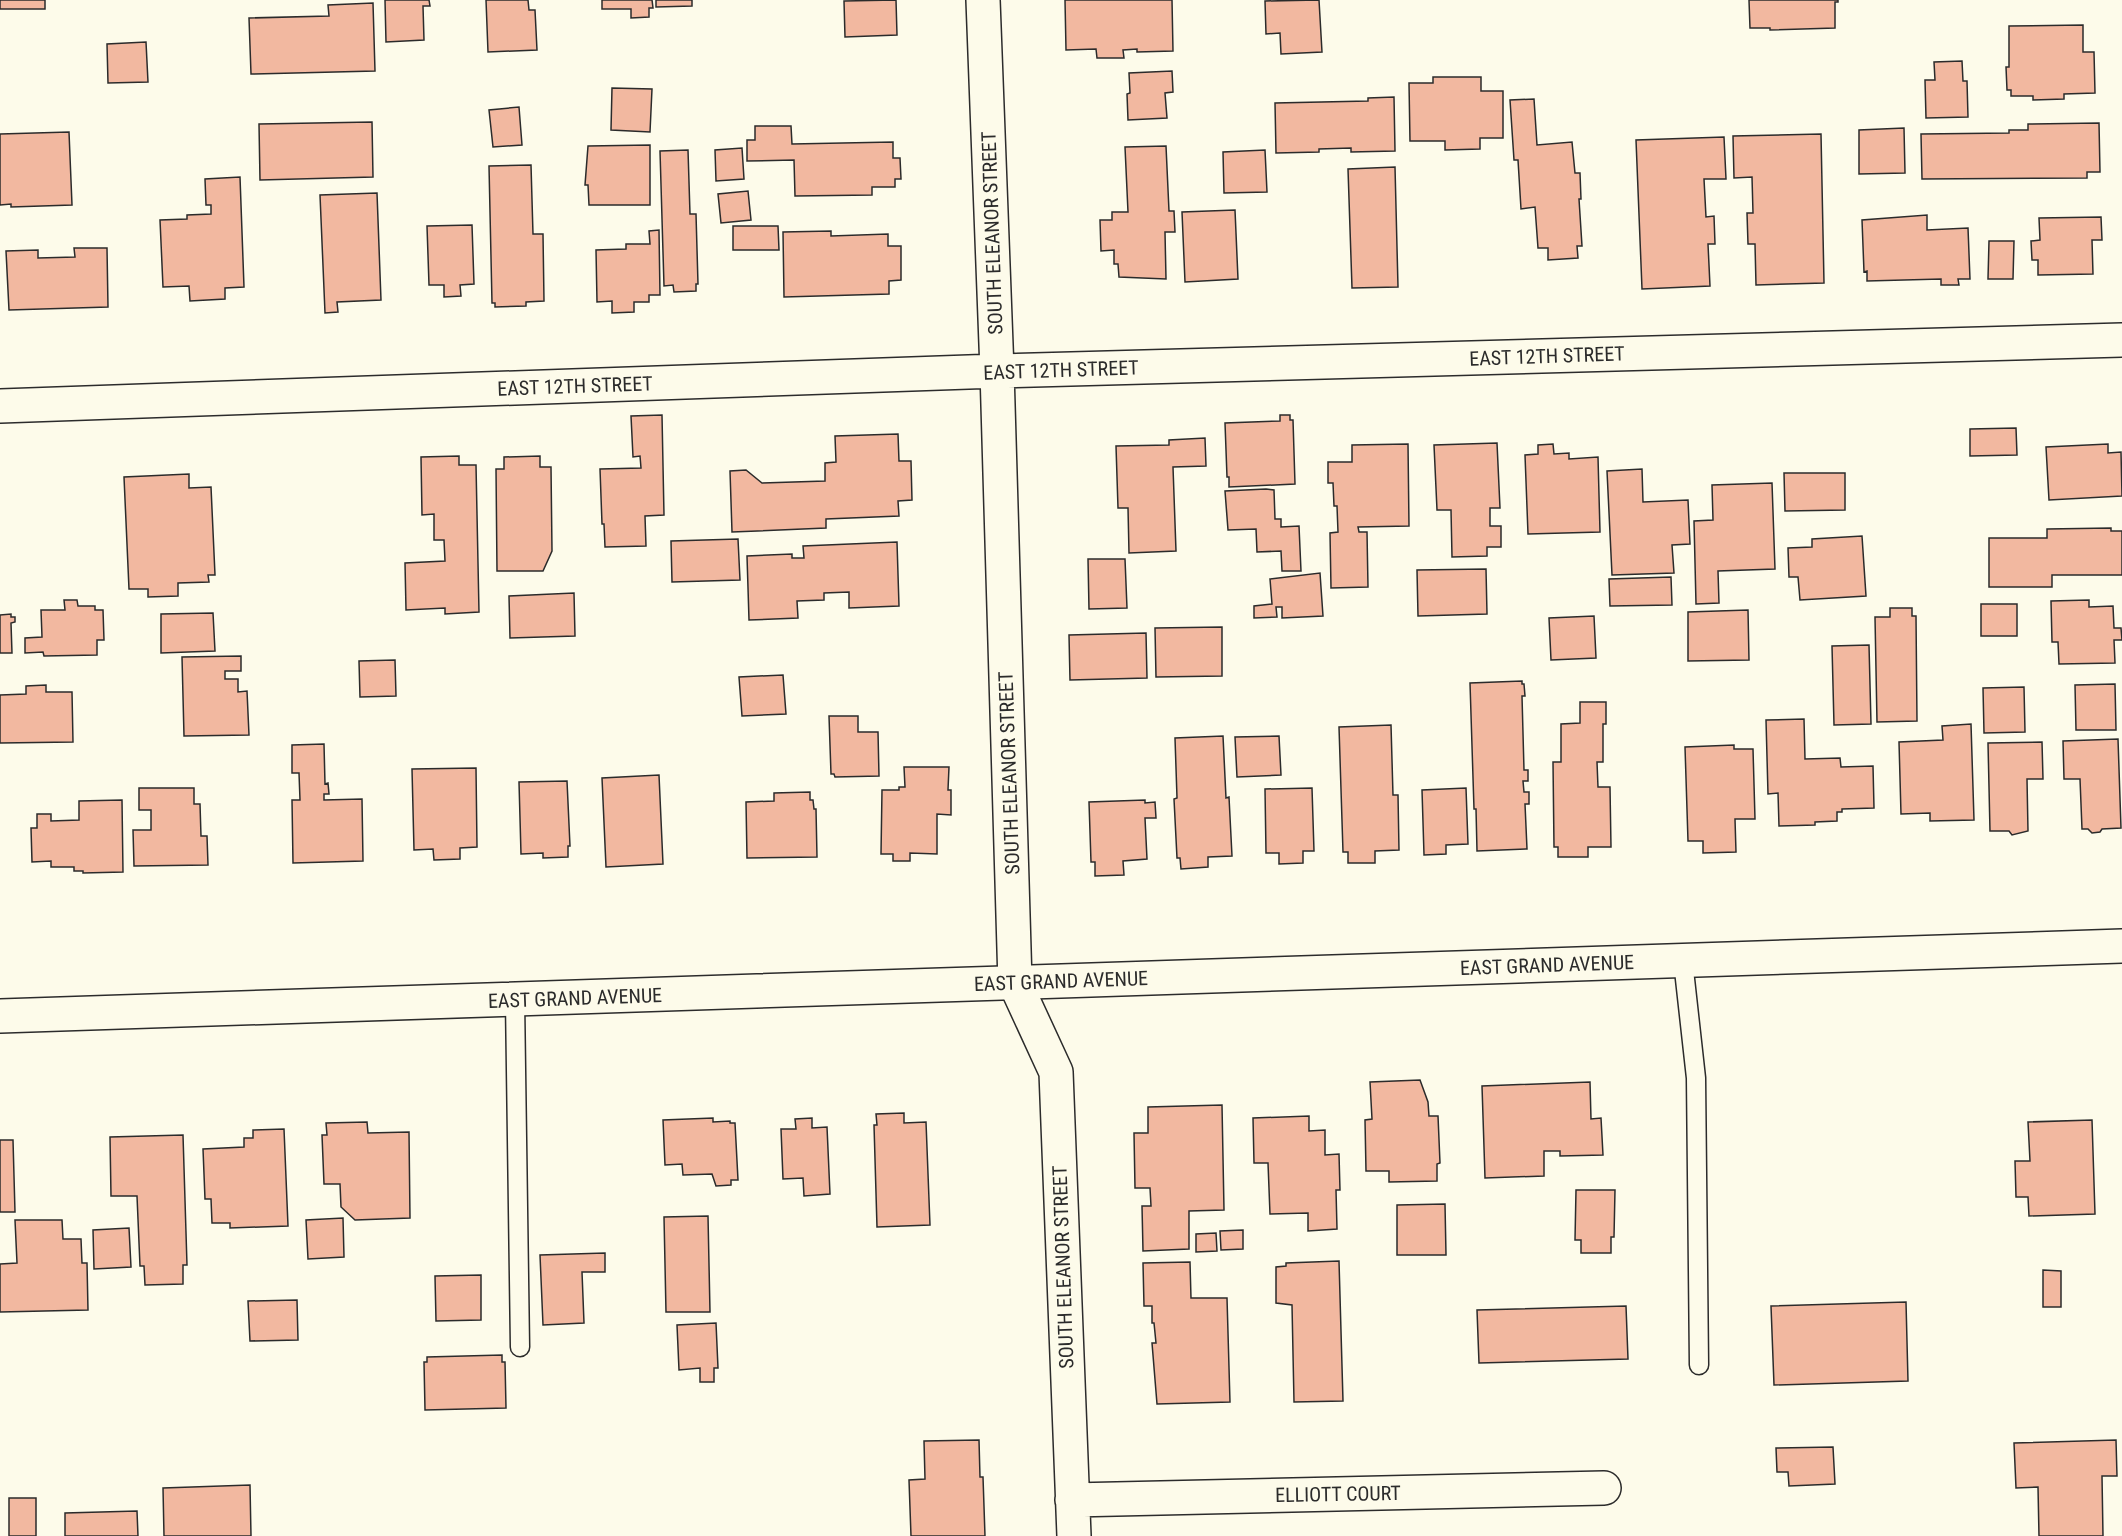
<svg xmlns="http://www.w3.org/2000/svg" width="2122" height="1536" font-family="'Roboto Condensed',sans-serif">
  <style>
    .building { fill: #f2b8a0; stroke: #2b2b2b; stroke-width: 1.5 }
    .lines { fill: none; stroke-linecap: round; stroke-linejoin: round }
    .lane-casing { stroke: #2b2b2b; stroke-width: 21 }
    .street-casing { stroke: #2b2b2b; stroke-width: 36 }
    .secondary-casing { stroke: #2b2b2b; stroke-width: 36 }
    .lane { stroke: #fdfbea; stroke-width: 18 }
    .street { stroke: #fdfbea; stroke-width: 33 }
    .secondary { stroke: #fdfbea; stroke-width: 33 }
    .labels { text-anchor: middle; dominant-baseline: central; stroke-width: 4.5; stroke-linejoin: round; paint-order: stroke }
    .street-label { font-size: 20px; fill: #2b2b2b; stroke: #fdfbea }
  </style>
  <rect width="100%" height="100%" fill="#fdfbea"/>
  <!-- building -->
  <path class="building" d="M0 0H45V9H0Z
    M385 0H429L430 6H423L424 40 386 42Z
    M486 0H528L529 10H535L537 50 488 52Z
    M602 0H652L653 8H649V17L631 18V9H602Z
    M656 0H692V6L656 7Z
    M896 0 897 35 845 37 844 1Z
    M1065 0H1172L1173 51 1137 52V49L1123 50 1124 58H1097L1096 49 1066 50Z
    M1319 0 1322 52 1281 54 1280 33 1266 34 1265 1Z
    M1749 0H1838V2H1835V28L1770 30V28H1750Z
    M373 3 375 71 251 74 249 18 329 16 328 5Z
    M2083 25V52H2094L2095 93 2064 94V99L2033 100V96H2011V90H2007L2006 67H2009V26Z
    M146 42 148 82 108 83 107 44Z
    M1962 61 1963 81H1967L1968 117 1926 118 1925 80H1935L1934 62Z
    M1172 71 1173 92 1165 93 1167 118 1128 120 1127 94 1130 93 1129 73Z
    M1433 77H1481V91H1503V138H1480V149L1445 150V141H1410L1409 83H1433Z
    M612 88 652 89 650 132 611 130Z
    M1394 97 1395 151 1351 152V148L1319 149V152L1276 153 1275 103 1368 101V98Z
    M1534 99 1537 145 1572 142 1575 173H1580L1581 199H1579L1582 246H1577L1578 258 1548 260V248H1538L1535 207 1521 209 1518 160H1514L1510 100Z
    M519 107 522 145 493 147 489 110Z
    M372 122 373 177 260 180 259 124Z
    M2099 123 2100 172H2087V178L1922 179 1921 134 2009 133V130H2028V124Z
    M755 126H791L792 144 893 142V158H900L901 179H895V187H872V195L795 196 794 160 747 161V140H755Z
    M1904 128 1905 173 1859 174V130Z
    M69 132 72 205 11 207V204L0 205V134Z
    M1821 134 1824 283 1756 285 1755 244H1748L1747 213H1753L1752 177 1734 178 1733 136Z
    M1724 137 1726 179H1704L1706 217 1714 216 1715 244H1708L1710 286 1642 289 1636 140Z
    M650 145V205H589L588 185H585L588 146Z
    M1166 146 1169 211H1174L1175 232H1165L1166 279 1119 277 1118 264H1114V250L1101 251 1100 220H1112V212H1128L1125 147Z
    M742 148 744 179 716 181 715 150Z
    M688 150 690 214H696L698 284H696V291L674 292 673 285 664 286 660 151Z
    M1265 150 1267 192 1224 193 1223 152Z
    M531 165 533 234H543L544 301 526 302V306L495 307V303H492L489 166Z
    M1395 167 1398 287 1352 288 1348 169Z
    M240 177 244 287 225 288V299L190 301 189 286 163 287 160 220 187 219V215L211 214V205H206L205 179Z
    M748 191 751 220 721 223 718 194Z
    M377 193 381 300 337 302 338 312 325 313 320 195Z
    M1235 210 1238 279 1185 282 1182 212Z
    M1927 215V230L1968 228 1970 279H1958L1959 285H1941V279L1867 281V271L1864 272 1862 220Z
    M2101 217 2102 240H2092L2093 274 2038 275V260H2032L2031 241 2040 240 2039 218Z
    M472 225 474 284 460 285 461 296 444 297V285H429L427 226Z
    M733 226H778L779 250H733Z
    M659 230 660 295H649V302H634V312L612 313V301L597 302 596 250 626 249V244H650L649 231Z
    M831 231V236L888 234V246H901V280L889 281V294L784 297 783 232Z
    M1989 241H2014L2013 279H1988Z
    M74 248H107L108 307 9 310 6 251 38 250V258L75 257Z
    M662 415 664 515 645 516 646 546 605 547 604 524H602L600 469 641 468 640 456 633 457 631 416Z
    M1280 415H1290V420H1293L1295 484 1229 487V477H1227L1225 423 1280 421Z
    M2016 428 2017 455 1970 456V429Z
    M898 434 899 461H911L912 500 898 501 899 516 826 519V528L732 532 730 471 746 470 762 483 825 481V463L836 462 835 436Z
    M1205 438 1206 466 1173 467 1176 551 1129 553 1128 508H1118L1116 446 1169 445V440Z
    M1497 443 1500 508H1490V526H1501V547H1487V556L1452 557 1451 510H1437L1434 445Z
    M1408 444 1409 526 1358 527 1359 532H1367L1368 587 1331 588 1330 533 1338 532 1337 506H1334L1333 483H1328V462H1352V445Z
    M1553 444 1554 454 1569 453V459L1598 457 1600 532 1528 534 1525 455 1538 454V445Z
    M2108 444V453L2121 452 2122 496 2049 500 2046 447Z
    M459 456V465H476L479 612 445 614V608L406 610 405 563 445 561 444 540H434V514L422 515 421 457Z
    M540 456V467H551L552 551 543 571H497L496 469H504V457Z
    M1642 469 1643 502 1688 500 1690 544 1672 545 1674 573 1612 575 1607 471Z
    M1784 473H1845V510L1785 511Z
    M189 474V488L211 487 215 575H208L209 582 178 583V596L148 597V589H129L124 477Z
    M1772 483 1775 569 1718 571 1719 603 1696 604 1694 521 1713 520 1712 485Z
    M1266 489 1274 490 1275 519H1281V527L1299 526 1301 571H1282L1281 551 1257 552 1256 529 1228 530 1225 491Z
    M2111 528V531H2122V575H2052V587H1989V538H2047V529Z
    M1862 536 1866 596 1800 600 1798 577H1789L1788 548 1812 547V539Z
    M738 539 740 580 672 582 671 541Z
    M897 542 899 606 849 608V592L824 593V600L797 601 798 618 749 620 747 556 792 554V558H804L803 546Z
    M1088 559H1125L1127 608 1089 609Z
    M1486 569 1487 614 1418 616 1417 570Z
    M1320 573 1323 616 1282 618V607H1276L1277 617 1254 618V606L1272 604 1270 579Z
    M1671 577 1672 605 1610 606 1609 579Z
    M574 593 575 636 510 638 509 596Z
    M64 600H77L78 606H95V610H103L104 640H97V655L44 656 43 652 25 653V638L42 637 41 610H65Z
    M2089 600V607L2113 606 2114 628H2121L2122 640H2114L2115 663 2059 664 2058 642H2052L2051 601Z
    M1981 604H2017V636H1981Z
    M1890 608H1912V616H1916L1917 721 1877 722 1875 617H1890Z
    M1748 610 1749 660 1688 661V612Z
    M213 613 215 651 161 653V614Z
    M11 614V617H15V622L11 623 12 653H0V615Z
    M1594 616 1596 658 1551 660 1549 618Z
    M1222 627V676L1156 677 1155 628Z
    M1146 633 1147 678 1070 680 1069 635Z
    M1869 645 1871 724 1834 725 1832 646Z
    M241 656V671H225V679H238V692L247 691 249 735 184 736 182 657Z
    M395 660 396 696 360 697 359 661Z
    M783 675 786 714 742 716 739 677Z
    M1522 681V684H1524L1525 696H1522L1524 770H1528V781H1523L1524 792H1529V804H1525L1527 849 1477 851 1476 809H1474L1470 683Z
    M2115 684 2116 730H2076L2075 685Z
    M46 685V692H72L73 742 0 743V695L26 694V686Z
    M2024 687 2025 732 1984 733 1983 688Z
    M1580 702H1606V724H1603V762H1597L1598 787H1610L1611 847H1588V857H1558V847H1554L1553 762H1561V724L1580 723Z
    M829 716H858V732H878L879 776 835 777 834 774H831Z
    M1804 719 1805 759 1840 758 1841 767 1873 766 1874 808 1842 809V812H1837V821L1815 822V825L1779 826 1778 793 1768 794 1766 720Z
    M1971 724 1974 820 1930 821V813L1901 814 1899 742 1943 740 1942 726Z
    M1391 725 1393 795H1398L1399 850 1375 851V863H1348V852H1343L1339 727Z
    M1223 736 1226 798 1229 797 1232 856 1208 857V867L1181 869 1180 858H1177L1174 799 1177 798 1175 738Z
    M1279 736 1281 775 1237 777 1235 737Z
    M2118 739 2121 828 2102 829 2100 832 2092 833 2088 829H2082L2080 779H2064L2063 741Z
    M2042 742 2043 779H2027L2028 831 2012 835 2009 831H1990L1988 743Z
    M324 744 325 784 328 783 329 794H324V800L362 799 363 861 293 863 292 800H300L299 773H292V745Z
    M1734 745V749H1753L1755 819H1735L1736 852 1703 853V841H1688L1685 747Z
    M904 767H949L948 790H951V815L937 814V854L910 853V861H893V854H881L882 790H899V787H905Z
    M476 768 477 847 460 848V859L434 860 433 849 414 850 412 769Z
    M659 775 663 864 606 867 602 778Z
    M567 781 570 846H568V857L543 858V853L521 854 519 782Z
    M139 788H194V804H200L201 836H207L208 865 134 866 133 830H151V810H139Z
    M1312 788 1314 851H1303V863L1279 864V853H1266L1265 789Z
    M1466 788 1468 844 1446 845V854L1424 855 1422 790Z
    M810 792V800H813L814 809H816L817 857 747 858 746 802 774 801V793Z
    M122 800 123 872 83 873V871H74V867H51V861L32 862 31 828H37V814H51V821L79 820V801Z
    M1145 800V803L1155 802 1156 818H1145L1147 859 1123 861 1124 875 1095 876V862H1091L1089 802Z
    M1420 1080 1428 1102 1429 1116H1438L1440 1163 1437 1164V1181L1389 1182V1171H1366L1365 1120 1372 1119 1370 1082Z
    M1590 1082 1591 1119 1601 1118 1603 1155 1560 1156V1151H1544V1176L1485 1178 1482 1086Z
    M1222 1105 1224 1210 1189 1211V1249L1143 1251 1142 1206H1151L1150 1188H1135L1134 1133H1148V1107Z
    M904 1113V1123L926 1122 930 1225 877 1227 874 1125H877L876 1114Z
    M1309 1116V1131L1325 1130V1155L1339 1154 1340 1190H1336L1337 1229 1308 1231V1213L1270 1214 1268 1163H1254L1253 1118Z
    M713 1118V1122L730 1121V1123H735L738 1180H731V1185L716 1186 712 1174 683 1175 682 1164 665 1165 663 1120Z
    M812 1118V1128L827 1127 830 1194 804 1196 803 1178 783 1179 781 1129H796L795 1119Z
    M2092 1120 2095 1214 2029 1216 2028 1197H2016L2015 1161H2030L2028 1122Z
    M367 1122 368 1133 409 1132 410 1218 355 1220 341 1207 340 1184H324L322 1135H327L326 1123Z
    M284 1129 288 1226 230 1228V1223H212L211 1199H205L203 1149 244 1147V1138H253V1130Z
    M183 1135 187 1265H183V1284L145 1285 144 1266H140L137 1196H111L110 1137Z
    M0 1140H13L15 1212H0Z
    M1576 1190H1615L1614 1237H1611V1253H1581V1240H1575Z
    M1445 1204 1446 1255H1397V1205Z
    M708 1216 710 1312H666L664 1217Z
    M343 1218 344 1257 308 1259 306 1220Z
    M15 1220H62L63 1239H81L82 1263H87L88 1310 0 1312V1264L17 1263Z
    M129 1228 131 1267 94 1269 93 1230Z
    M1243 1230V1249L1221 1250 1220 1231Z
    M1216 1233 1217 1251 1196 1252V1234Z
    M605 1253V1272H582L584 1323 543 1325 540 1255Z
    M1339 1261 1343 1401 1294 1402 1292 1305 1276 1303V1267L1286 1266V1263Z
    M1190 1262 1191 1298H1227L1230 1402 1157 1404 1152 1343H1156L1154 1323H1152V1306H1144L1143 1263Z
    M2043 1270 2061 1271V1307H2043Z
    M481 1275V1320L436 1321 435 1276Z
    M297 1300 298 1340 250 1341 248 1301Z
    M1906 1302 1908 1381 1774 1385 1771 1306Z
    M1626 1306 1628 1359 1479 1363 1477 1310Z
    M716 1323 718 1368H714V1382H700V1368L679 1370 677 1325Z
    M502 1355V1362H505L506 1408 425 1410 424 1362H427V1357Z
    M979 1440 980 1477H983L985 1536H911L909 1480 925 1479 924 1441Z
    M2116 1440 2117 1476H2102L2103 1536H2039L2038 1487 2016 1488 2014 1443Z
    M1833 1447 1835 1484 1789 1486 1788 1472H1777L1776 1448Z
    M250 1485 251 1536H164L163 1488Z
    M9 1498H36V1536H9Z
    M137 1511 138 1536H65V1513Z"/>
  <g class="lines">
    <!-- lane casing -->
    <g class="lane-casing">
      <path id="lane" d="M1683 961 1696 1078 1699 1365
        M515 1000 520 1347"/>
    </g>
    <!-- street casing -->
    <g class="street-casing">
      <path id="street" d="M983 0 997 371 1015 983 1056 1072 1074 1536
        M0 406 997 371 2122 340
        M1072 1500 1604 1488"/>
    </g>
    <!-- secondary casing -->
    <g class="secondary-casing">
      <path id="secondary" d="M0 1016 2122 946"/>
    </g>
    <!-- lane -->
    <use href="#lane" class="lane"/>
    <!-- street -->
    <use href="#street" class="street"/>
    <!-- secondary -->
    <use href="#secondary" class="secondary"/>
  </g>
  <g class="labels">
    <!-- street labels -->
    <g class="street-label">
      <text transform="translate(992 233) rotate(-92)">SOUTH ELEANOR STREET</text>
      <text transform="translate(1547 356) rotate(-2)">EAST 12TH STREET</text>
      <text transform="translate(1061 370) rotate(-2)">EAST 12TH STREET</text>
      <text transform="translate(575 386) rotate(-2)">EAST 12TH STREET</text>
      <text transform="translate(1009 773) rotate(-92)">SOUTH ELEANOR STREET</text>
      <text transform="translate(1547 965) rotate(-2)">EAST GRAND AVENUE</text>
      <text transform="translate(1061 981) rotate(-2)">EAST GRAND AVENUE</text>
      <text transform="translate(575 998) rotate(-2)">EAST GRAND AVENUE</text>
      <text transform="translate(1063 1267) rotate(-92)">SOUTH ELEANOR STREET</text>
      <text transform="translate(1338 1494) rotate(-1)">ELLIOTT COURT</text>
    </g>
  </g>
</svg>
